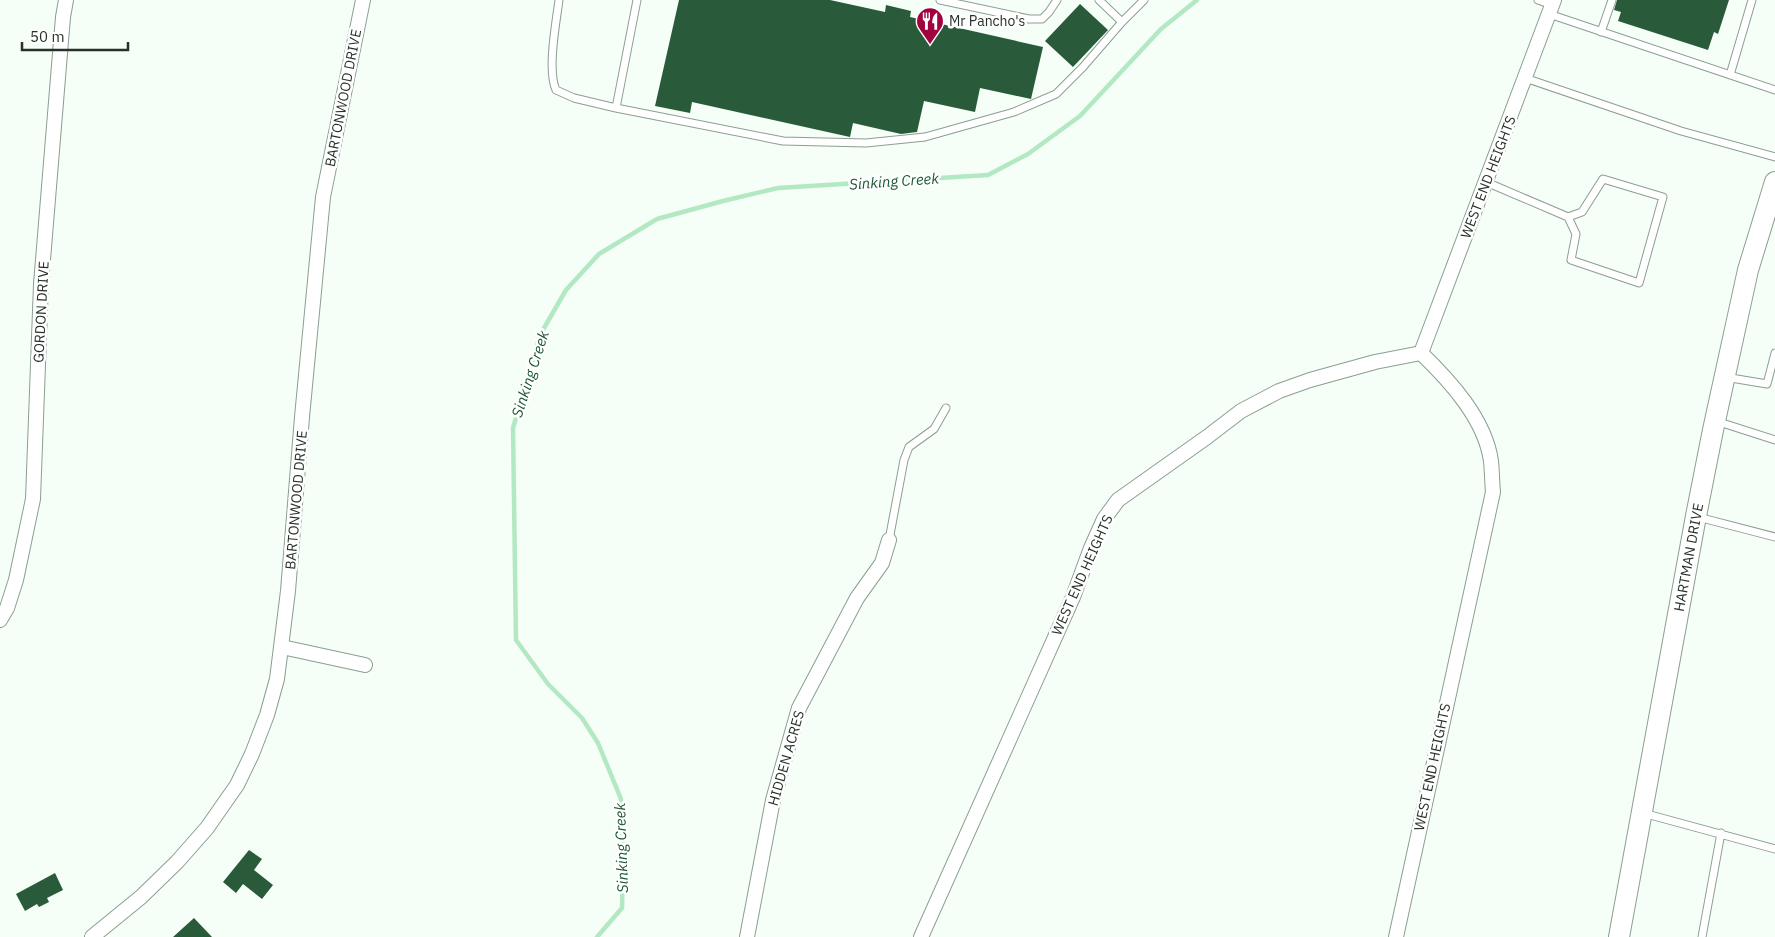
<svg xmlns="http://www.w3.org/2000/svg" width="1775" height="937" font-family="'IBM Plex Sans',sans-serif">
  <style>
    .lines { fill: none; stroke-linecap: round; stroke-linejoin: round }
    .stream { stroke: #b3e9c2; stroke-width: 4.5 }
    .building { fill: #295b3a }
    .lane-casing { stroke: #8b9f90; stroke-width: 9 }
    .street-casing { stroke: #8b9f90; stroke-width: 16 }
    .secondary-casing { stroke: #8b9f90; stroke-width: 22 }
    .lane { stroke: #fff; stroke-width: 7 }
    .street { stroke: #fff; stroke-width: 14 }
    .secondary { stroke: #fff; stroke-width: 20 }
    .labels { text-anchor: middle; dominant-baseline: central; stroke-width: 5; stroke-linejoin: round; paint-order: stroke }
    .poi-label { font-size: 14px; fill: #273029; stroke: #fff; text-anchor: start }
    .street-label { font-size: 14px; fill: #273029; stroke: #fff }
    .water-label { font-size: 15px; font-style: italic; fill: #1b5632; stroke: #fff }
  </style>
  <rect width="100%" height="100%" fill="#f5fef7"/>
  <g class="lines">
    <!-- stream -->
    <path class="stream" d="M597 937 622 908 623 869 621 799 598 743 582 718 548 684 516 640 513 428 540 335 566 290 599 254 657 219 723 201 778 188 988 175 1028 154 1080 116 1161 29 1197 0"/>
  </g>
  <!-- building -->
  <path class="building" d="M679 0H830L885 12 886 5 911 11 910 17 1043 47 1031 99 980 88 975 112 924 101 917 132 901 134 853 123 850 137 692 102 690 113 655 106Z
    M1617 0H1729L1718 34 1714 32 1708 50 1618 21 1621 12 1614 10Z
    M1080 4 1108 30 1073 67 1045 41Z
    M249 850 262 859 254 870 273 885 262 899 243 884 236 893 223 882Z
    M55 873 63 890 47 898 49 902 39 907 37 904 25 911 16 894Z
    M194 918 212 937H173Z"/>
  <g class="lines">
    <!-- lane casing -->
    <g class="lane-casing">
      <path id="lane" d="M559 0C556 23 547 70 556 90L574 98 616 108 637 0
        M940 0 1029 19H1042L1049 12 1057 0
        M1099 0 1122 22 1144 0
        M1538 0 1552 5
        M1549 14 1775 90
        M1601 32 1612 0
        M1730 75 1752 0
        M1525 78 1681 131 1775 157
        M616 108 783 141 866 143 925 137 1014 112 1056 94 1083 67 1122 22
        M1486 182 1568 217 1576 234 1571 260 1639 283 1663 197 1603 179 1582 212 1568 217
        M1725 377 1767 384 1775 353
        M1716 421 1775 440
        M1698 517 1775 537
        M889 540 904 460 909 447 934 429 946 408
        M1643 813 1775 849
        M1702 937 1721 833"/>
    </g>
    <!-- street casing -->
    <g class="street-casing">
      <path id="street" d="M1421 353 1554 0
        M0 620 7 608 16 580 33 499 41 284 63 17 66 0
        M282 647 365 665
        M92 937 141 897 177 862 207 828 237 785 252 754 267 715 277 679 288 591 302 417 323 197 363 0
        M747 937 773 800 799 708 857 598 882 563 889 540
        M921 937 1073 597 1091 548 1104 519 1118 500 1207 437 1241 411 1279 391 1310 380 1375 362 1421 353C1450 381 1485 419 1491 461 1492 471 1492 481 1493 492L1396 937"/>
    </g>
    <!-- secondary casing -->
    <g class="secondary-casing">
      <g id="secondary">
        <path id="s1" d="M1619 937 1696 516 1713 430 1748 270 1775 182"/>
      </g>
    </g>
    <!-- lane -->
    <use href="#lane" class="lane"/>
    <!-- street -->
    <use href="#street" class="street"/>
    <!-- secondary -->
    <use href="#secondary" class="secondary"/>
  </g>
  <!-- icons -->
  <defs>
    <g id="restaurant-pin" transform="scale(1.4375)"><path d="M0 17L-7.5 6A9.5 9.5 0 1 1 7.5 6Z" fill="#a1033f" stroke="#fff"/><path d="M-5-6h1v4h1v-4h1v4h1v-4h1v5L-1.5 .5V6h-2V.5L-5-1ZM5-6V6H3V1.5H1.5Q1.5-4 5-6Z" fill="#fff"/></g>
  </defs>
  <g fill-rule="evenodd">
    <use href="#restaurant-pin" x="930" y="21"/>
  </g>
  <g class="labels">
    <!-- poi labels -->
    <g class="poi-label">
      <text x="949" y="21">Mr Pancho's</text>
    </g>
    <!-- street labels -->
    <g class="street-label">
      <text transform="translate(343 98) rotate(-79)">BARTONWOOD DRIVE</text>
      <text transform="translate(1488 177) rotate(-69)">WEST END HEIGHTS</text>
      <text transform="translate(41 312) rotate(-87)">GORDON DRIVE</text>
      <text transform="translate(296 500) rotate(-85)">BARTONWOOD DRIVE</text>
      <text stroke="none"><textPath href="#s1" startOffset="386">HARTMAN DRIVE</textPath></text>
      <text transform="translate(1082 575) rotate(-66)">WEST END HEIGHTS</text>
      <text transform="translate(786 758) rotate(-74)">HIDDEN ACRES</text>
      <text transform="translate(1432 767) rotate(-78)">WEST END HEIGHTS</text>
    </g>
    <!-- water labels -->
    <g class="water-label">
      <text transform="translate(894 181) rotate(-4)">Sinking Creek</text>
      <text transform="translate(530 374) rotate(-72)">Sinking Creek</text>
      <text transform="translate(621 848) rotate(-92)">Sinking Creek</text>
    </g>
  </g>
  <!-- scale -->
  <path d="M22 42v8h106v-8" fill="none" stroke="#273029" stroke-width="2.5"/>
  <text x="30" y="42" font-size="15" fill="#273029" stroke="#ffffff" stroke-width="4" paint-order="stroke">50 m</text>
</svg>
